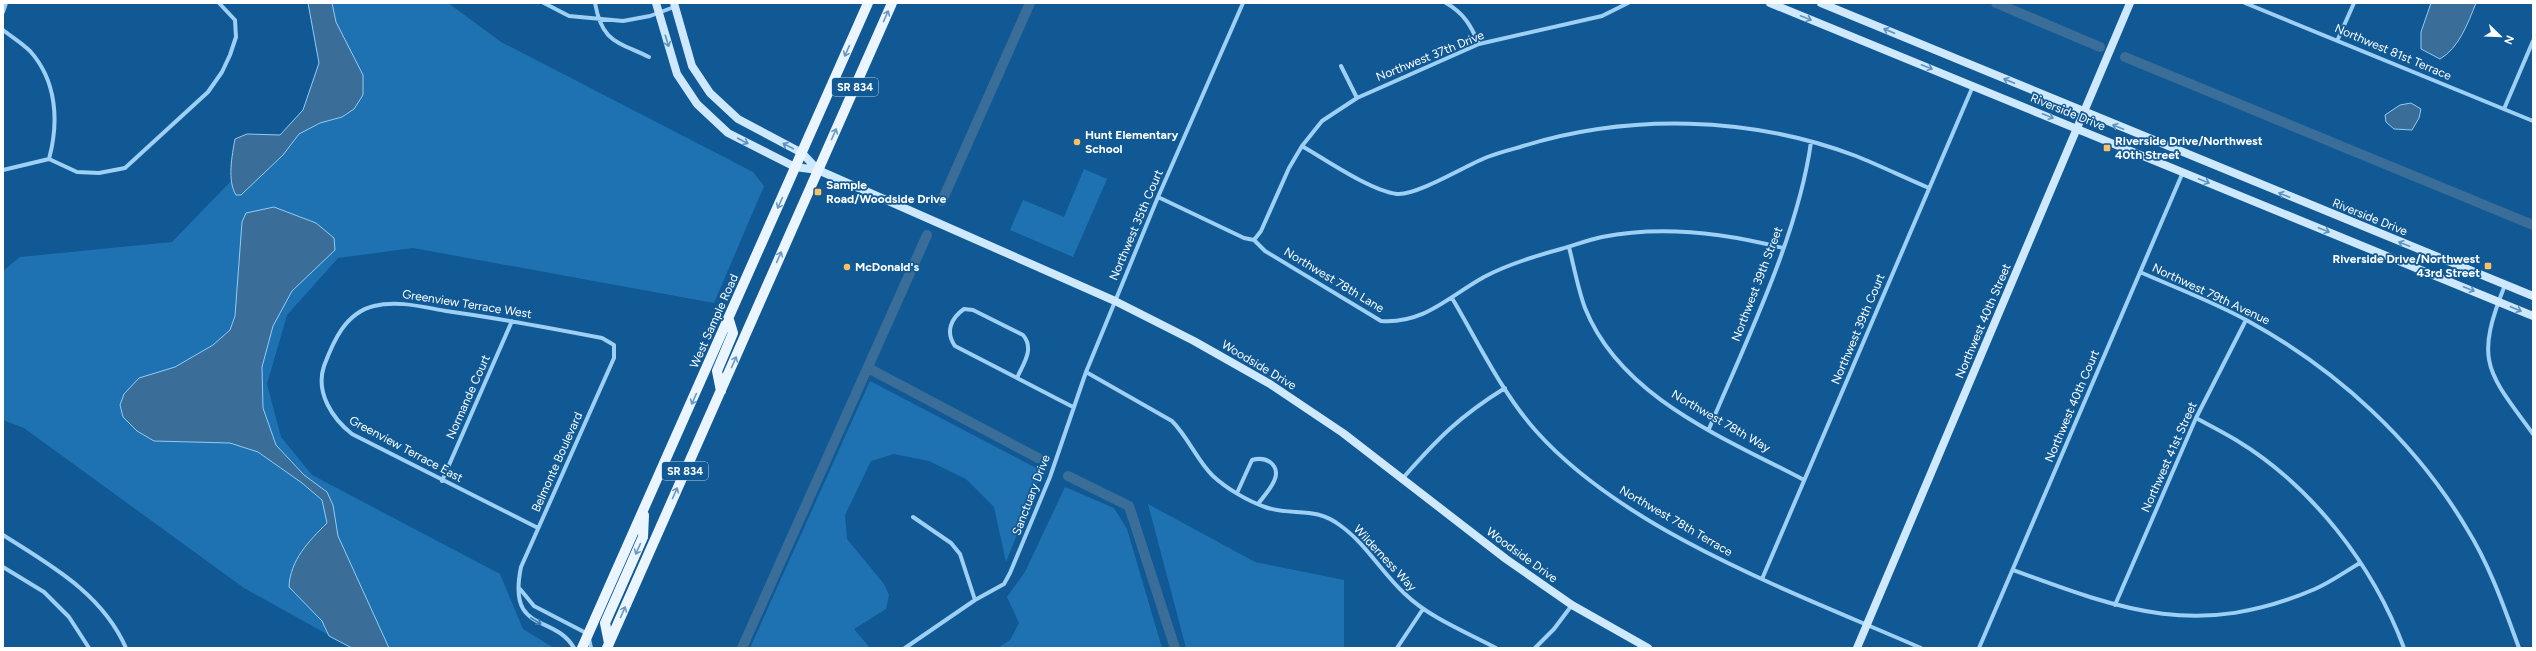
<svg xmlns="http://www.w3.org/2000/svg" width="2536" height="651" font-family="Figtree,sans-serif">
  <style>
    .green { fill: #1f72b2 }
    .water { fill: #3a6e99; stroke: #90ccf7 }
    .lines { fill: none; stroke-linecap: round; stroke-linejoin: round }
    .canal { stroke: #3a6e99; stroke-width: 10 }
    .street { stroke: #9ecff4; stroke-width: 4 }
    .secondary { stroke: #cee8fd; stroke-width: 8 }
    .primary { stroke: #ebf5ff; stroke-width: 10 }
    .oneway { stroke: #6897bf }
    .oneway2 { stroke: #5c92bf }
    .oneway3 { stroke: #3b7cb2 }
    .poi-dot { fill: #ffbf61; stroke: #105995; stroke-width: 1.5 }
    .labels { text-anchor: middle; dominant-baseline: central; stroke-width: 3.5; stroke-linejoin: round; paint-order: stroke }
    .shield { fill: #105995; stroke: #b7cddf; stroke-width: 1 }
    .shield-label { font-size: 11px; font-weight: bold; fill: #fff }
    .street-label { font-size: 12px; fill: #fff; stroke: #105995 }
    .poi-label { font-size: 12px; font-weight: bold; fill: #fff; stroke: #105995; text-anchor: start }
  </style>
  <rect width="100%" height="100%" fill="#105995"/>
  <!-- green -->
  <path class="green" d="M308 3H448L501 42 753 172 764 186 714 303 413 248 338 258 287 315 267 384 281 437 312 475 500 574 523 629 554 648H352L244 588 24 428 3 420V271L20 257 172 242 232 180 235 139 247 134 280 135 303 110 319 63Z
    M1084 169 1107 179 1073 257 1010 230 1023 200 1064 217Z
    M870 381 1042 471 1006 562 994 507 966 479 929 461 894 454 871 461 845 515 847 539 884 584 889 595 886 609 854 629 870 648H750Z
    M1065 487 1114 508 1127 529 1162 648H998L1010 640 1019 623 1007 597 1025 572Z
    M1148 504 1255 562 1344 580V648H1186Z"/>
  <!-- water -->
  <path class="water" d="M308 3H332L336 22 363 75V95L354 109 342 117 320 123 299 134 283 155 241 195H236C227 181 232 155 235 139L247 134 280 135 303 110 319 63Z
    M2431 3H2476C2468 23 2459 48 2440 59L2421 49V32Z
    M2411 103 2421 109 2419 118 2412 130 2394 129 2386 122 2385 115 2400 105Z
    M274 207 316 223 334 238 335 250 292 291 273 326 262 367 263 408 276 445 304 475 327 492 333 505 338 536 389 648H352L329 636 322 621 289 587C290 560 309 541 327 523L322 500 302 483 258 452 230 443 154 441 137 431 123 417 120 405 124 394 139 378 175 367 213 345 230 330 235 316 242 222 246 213Z"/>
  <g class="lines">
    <!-- canal -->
    <path class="canal" d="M1996 3 2100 47
      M2125 57 2533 225
      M942 201 1030 3
      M868 368 1038 458
      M1068 476 1129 506 1175 648
      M742 648 927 235"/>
    <!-- street -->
    <path class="street" d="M544 3 569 16 623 21 650 16 674 7
      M595 3C602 42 616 41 649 57
      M1446 3C1464 13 1471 26 1479 44
      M2245 3 2533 121
      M3 12 6 3
      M3 30C12 37 22 43 30 51 57 81 59 122 49 159
      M2338 39 2354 3
      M1341 66 1357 98
      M2504 109 2533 41
      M1302 146C1326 160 1371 191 1397 194 1416 196 1465 166 1485 158 1497 153 1509 150 1520 147 1628 113 1750 116 1856 156 1881 166 1905 178 1929 188
      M3 170 49 159 77 172 99 173 125 168 208 92 222 72 230 55 236 37 235 20 219 3
      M1158 197 1244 238 1254 240 1265 251 1381 321C1424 324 1448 297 1484 277 1508 264 1535 256 1561 249 1575 245 1588 240 1602 237 1661 225 1725 233 1783 248
      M1254 240 1261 231 1289 168 1302 146 1322 121 1357 98 1479 44 1602 16 1628 3
      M1569 247C1574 267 1578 289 1585 308 1621 398 1725 438 1804 480
      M2140 272C2176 288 2214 302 2248 321 2337 370 2415 441 2467 529 2490 566 2504 607 2519 648
      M2505 285C2474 362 2487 371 2533 434
      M1452 298C1478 342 1502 393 1536 431 1627 533 1798 594 1921 648
      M1086 372 1172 421C1188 437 1198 462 1213 476 1227 489 1248 501 1265 507 1293 517 1314 505 1341 526 1366 544 1382 573 1405 594 1430 618 1466 632 1496 648
      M1017 378C1023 364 1035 349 1023 335L973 310 964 309C951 318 945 332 955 346L1073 407
      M2196 418C2209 425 2223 432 2236 440 2312 486 2373 565 2404 648
      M1709 429C1746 341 1798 236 1811 142
      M1403 478C1438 438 1460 416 1505 388
      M442 481 512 321
      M1237 493 1252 460C1259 458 1264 458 1270 462 1286 474 1266 493 1258 504
      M913 517 951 543 960 554 975 600
      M538 528 352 434C333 419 315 393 324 366 333 342 345 313 374 306 397 300 423 307 446 311 498 318 550 328 602 338L614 345V358L521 567C507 635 554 613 574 648
      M3 535C50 565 102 593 126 648
      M3 567 44 592 69 617 89 648
      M2013 570C2124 611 2199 639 2315 589 2331 582 2346 571 2360 563
      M1762 579 1973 86
      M520 589 534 606 588 634 591 648
      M2115 605 2196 418 2246 320
      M905 648 975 600 1004 584 1010 573 1050 477 1086 372 1158 197 1243 3
      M1397 648 1423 609
      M1535 648 1554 629 1572 605
      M1979 648 2183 172"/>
    <!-- secondary -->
    <path class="secondary" d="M656 3 677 74 697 104 728 133 795 167 818 170 1115 301 1194 341 1270 384 1343 433 1506 559 1572 605 1648 648
      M674 3 692 66 710 93 738 119 802 153 818 170
      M1770 3 2533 316
      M1821 3 2533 296
      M1857 648 2130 3"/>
    <!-- primary -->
    <path class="primary" d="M721 391 717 371 733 333 729 320
      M609 643 605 623 643 537 644 515
      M582 648 868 3
      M607 648 892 3"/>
  </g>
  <!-- one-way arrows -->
  <defs><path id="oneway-shaft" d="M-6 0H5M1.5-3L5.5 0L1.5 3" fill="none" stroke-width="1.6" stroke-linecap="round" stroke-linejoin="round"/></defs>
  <g class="oneway">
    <use href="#oneway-shaft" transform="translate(886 16) rotate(-66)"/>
    <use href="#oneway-shaft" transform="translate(847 51) rotate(114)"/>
    <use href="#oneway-shaft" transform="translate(834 134) rotate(-66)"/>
    <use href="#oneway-shaft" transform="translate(780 203) rotate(114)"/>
    <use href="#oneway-shaft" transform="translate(779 257) rotate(-66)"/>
    <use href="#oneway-shaft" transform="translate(734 362) rotate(-66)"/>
    <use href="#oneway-shaft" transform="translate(694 399) rotate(114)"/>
    <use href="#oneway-shaft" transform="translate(675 493) rotate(-66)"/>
    <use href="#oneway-shaft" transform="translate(638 549) rotate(114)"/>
    <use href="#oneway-shaft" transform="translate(623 612) rotate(-66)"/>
  </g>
  <g class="oneway2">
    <use href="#oneway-shaft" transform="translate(1806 18) rotate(22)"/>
    <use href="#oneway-shaft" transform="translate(1889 31) rotate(-157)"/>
    <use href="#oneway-shaft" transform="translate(667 41) rotate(73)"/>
    <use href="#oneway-shaft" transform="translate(1927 67) rotate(22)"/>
    <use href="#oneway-shaft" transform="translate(2009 81) rotate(-157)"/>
    <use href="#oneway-shaft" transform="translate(2048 116) rotate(22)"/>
    <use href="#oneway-shaft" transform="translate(2118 127) rotate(-158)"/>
    <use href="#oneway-shaft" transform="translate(743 141) rotate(28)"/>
    <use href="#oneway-shaft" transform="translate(788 146) rotate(-152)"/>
    <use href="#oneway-shaft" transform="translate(2204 181) rotate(22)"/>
    <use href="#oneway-shaft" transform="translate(2284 195) rotate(-158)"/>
    <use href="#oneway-shaft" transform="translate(2324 230) rotate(22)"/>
    <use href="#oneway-shaft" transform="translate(2404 244) rotate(-158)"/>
    <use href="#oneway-shaft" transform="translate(2469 289) rotate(22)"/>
    <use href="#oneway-shaft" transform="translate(2516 309) rotate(23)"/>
  </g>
  <use class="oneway3" href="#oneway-shaft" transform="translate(536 621) rotate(31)"/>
  <!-- markers -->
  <g class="poi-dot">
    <circle cx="1077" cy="142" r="4"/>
    <rect x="2103" y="144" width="8" height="8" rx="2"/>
    <rect x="814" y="188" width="8" height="8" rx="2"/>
    <rect x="2484" y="262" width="8" height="8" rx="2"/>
    <circle cx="847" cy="267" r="4"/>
  </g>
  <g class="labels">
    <!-- shield labels -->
    <g class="shield">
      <rect x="832" y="78" width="46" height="18" rx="3"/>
      <rect x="662" y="462" width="46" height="18" rx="3"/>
    </g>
    <g class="shield-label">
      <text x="855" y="87">SR 834</text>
      <text x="685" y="471">SR 834</text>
    </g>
    <!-- street labels -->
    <g class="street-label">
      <text transform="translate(2393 52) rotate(23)">Northwest 81st Terrace</text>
      <text transform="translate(1430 56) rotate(-22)">Northwest 37th Drive</text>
      <text transform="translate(2068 112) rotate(22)">Riverside Drive</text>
      <text transform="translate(2370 217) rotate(22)">Riverside Drive</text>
      <text transform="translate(1136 225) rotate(-67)">Northwest 35th Court</text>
      <text transform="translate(1334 280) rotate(31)">Northwest 78th Lane</text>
      <text transform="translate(1757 284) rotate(-69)">Northwest 39th Street</text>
      <text transform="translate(2211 294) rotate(25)">Northwest 79th Avenue</text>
      <text transform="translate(467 304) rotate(9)">Greenview Terrace West</text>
      <text transform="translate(714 321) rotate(-66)">West Sample Road</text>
      <text transform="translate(1983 321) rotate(-67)">Northwest 40th Street</text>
      <text transform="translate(1858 329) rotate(-67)">Northwest 39th Court</text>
      <text transform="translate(1259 365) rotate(31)">Woodside Drive</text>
      <text transform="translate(468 397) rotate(-66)">Normande Court</text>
      <text transform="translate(2072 406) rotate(-67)">Northwest 40th Court</text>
      <text transform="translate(1721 421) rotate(30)">Northwest 78th Way</text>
      <text transform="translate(406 449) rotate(28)">Greenview Terrace East</text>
      <text transform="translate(2169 457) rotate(-66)">Northwest 41st Street</text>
      <text transform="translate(557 462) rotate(-66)">Belmonte Boulevard</text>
      <text transform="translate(1031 495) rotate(-69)">Sanctuary Drive</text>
      <text transform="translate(1676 521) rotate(30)">Northwest 78th Terrace</text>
      <text transform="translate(1522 555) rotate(36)">Woodside Drive</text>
      <text transform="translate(1385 558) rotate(47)">Wilderness Way</text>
    </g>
    <!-- poi labels -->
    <g class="poi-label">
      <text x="1085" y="135">Hunt Elementary<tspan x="1085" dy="14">School</tspan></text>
      <text x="2115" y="141">Riverside Drive/Northwest<tspan x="2115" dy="14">40th Street</tspan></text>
      <text x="826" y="185">Sample<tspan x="826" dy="14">Road/Woodside Drive</tspan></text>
      <text x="2480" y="259" text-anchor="end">Riverside Drive/Northwest<tspan x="2480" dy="14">43rd Street</tspan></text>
      <text x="855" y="267">McDonald's</text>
    </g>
  </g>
  <!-- border -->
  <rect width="2536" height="651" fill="none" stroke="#ffffff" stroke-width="8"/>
  <!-- north arrow -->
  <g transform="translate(2500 36) rotate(113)" stroke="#105995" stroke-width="3" paint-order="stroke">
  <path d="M0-3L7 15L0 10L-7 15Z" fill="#ffffff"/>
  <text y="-6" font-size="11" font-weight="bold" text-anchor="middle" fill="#ffffff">N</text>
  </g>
</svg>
